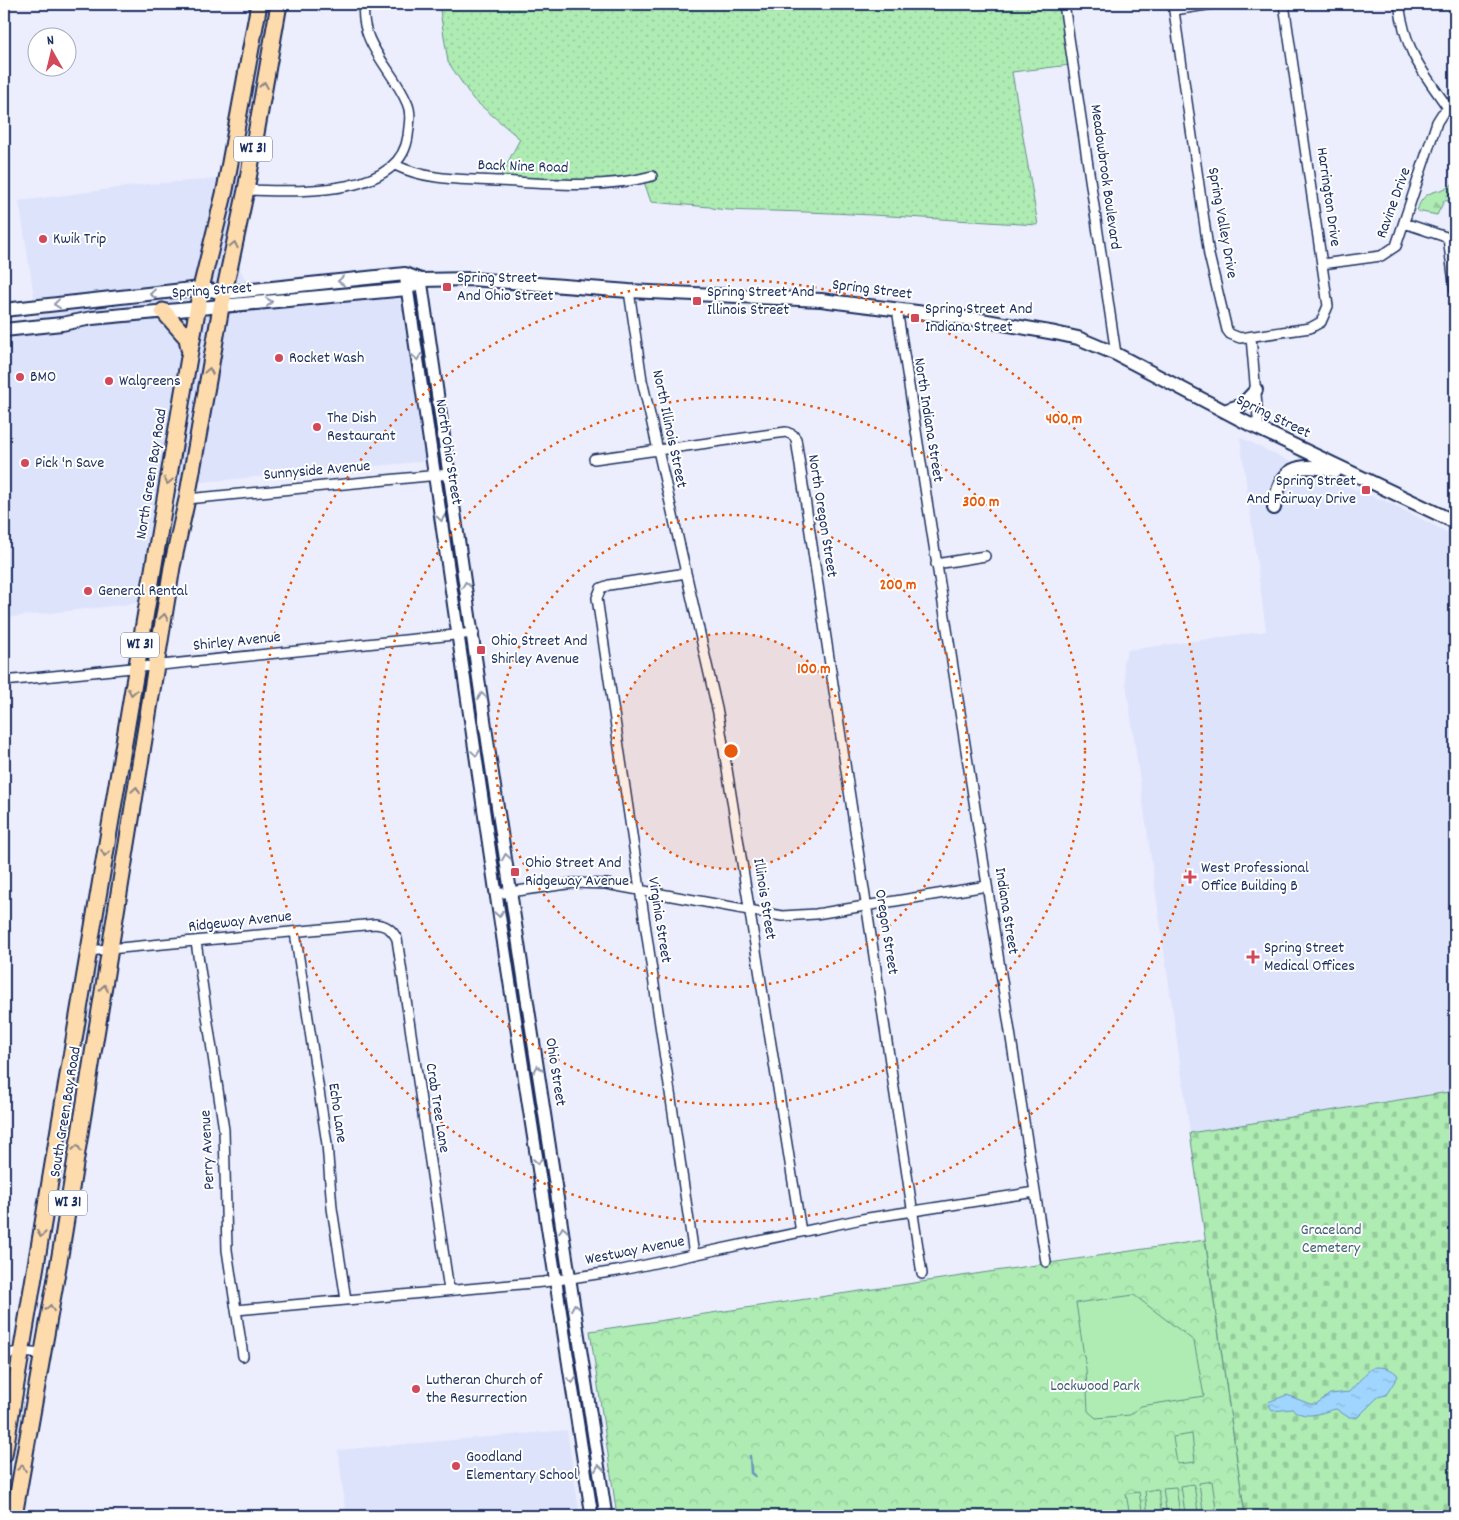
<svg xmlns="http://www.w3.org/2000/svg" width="1459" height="1520" font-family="Dekko,sans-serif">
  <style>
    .built { fill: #dee3fc }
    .grass { fill: url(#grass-dots); stroke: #648e88 }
    .forest { fill: url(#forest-firs); stroke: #648e88 }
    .cemetery { fill: url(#cemetery-stones); stroke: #648e88 }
    .park { fill: url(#park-crowns); stroke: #648e88 }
    .garden { fill: #aeecb3; stroke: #648e88 }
    .water { fill: url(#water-ripples); stroke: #6a93be }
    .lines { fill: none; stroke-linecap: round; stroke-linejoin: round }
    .stream { stroke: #6a93be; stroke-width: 2.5 }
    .minor-casing { stroke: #1b2f5e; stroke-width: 12 }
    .tertiary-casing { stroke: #1b2f5e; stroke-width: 15 }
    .secondary-casing { stroke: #1b2f5e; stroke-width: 16 }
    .primary-casing { stroke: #1b2f5e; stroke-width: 19 }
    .minor { stroke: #fff; stroke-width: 9 }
    .tertiary { stroke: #fff; stroke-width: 11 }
    .secondary { stroke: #fff; stroke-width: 12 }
    .primary { stroke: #fedbac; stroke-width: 15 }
    .oneway { stroke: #8c8585 }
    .oneway2 { stroke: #8d97ae }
    .ring { fill: none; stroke: #e8590c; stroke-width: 2.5; stroke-dasharray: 2.5 5 }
    .poi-dot { fill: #d1495b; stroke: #fff; stroke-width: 2 }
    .labels { text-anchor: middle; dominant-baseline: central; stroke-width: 4; stroke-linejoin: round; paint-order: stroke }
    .shield { fill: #fff; stroke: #5f6d8e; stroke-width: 1 }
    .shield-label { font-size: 15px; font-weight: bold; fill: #1b2f5e }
    .street-label { font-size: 16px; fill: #1b2f5e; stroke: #fff }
    .poi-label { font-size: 16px; fill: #1b2f5e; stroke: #fff; text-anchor: start }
    .park-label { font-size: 16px; fill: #405e73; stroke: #fff }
    .centre { fill: #e8590c; stroke: #fff; stroke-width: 2.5 }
    .ring-label { font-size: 15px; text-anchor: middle; font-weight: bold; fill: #e8590c; stroke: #fff; stroke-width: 4; stroke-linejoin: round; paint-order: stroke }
  </style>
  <defs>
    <pattern id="grass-dots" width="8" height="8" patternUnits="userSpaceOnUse" patternTransform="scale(1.25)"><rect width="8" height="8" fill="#aeecb3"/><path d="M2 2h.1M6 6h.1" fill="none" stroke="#95cb9c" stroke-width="1.8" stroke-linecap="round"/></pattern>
    <pattern id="forest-firs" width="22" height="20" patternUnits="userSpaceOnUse" patternTransform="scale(1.25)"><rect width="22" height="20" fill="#aeecb3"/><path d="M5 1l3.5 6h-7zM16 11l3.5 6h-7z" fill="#95cb9c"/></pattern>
    <pattern id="cemetery-stones" width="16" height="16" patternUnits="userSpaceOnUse" patternTransform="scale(1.25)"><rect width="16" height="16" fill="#aeecb3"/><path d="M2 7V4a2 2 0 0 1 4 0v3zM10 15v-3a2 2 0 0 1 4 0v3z" fill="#95cb9c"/></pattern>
    <pattern id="park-crowns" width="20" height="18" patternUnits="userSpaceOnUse" patternTransform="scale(1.25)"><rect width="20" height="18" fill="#aeecb3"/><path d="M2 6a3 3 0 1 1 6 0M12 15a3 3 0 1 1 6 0" fill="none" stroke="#95cb9c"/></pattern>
    <pattern id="water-ripples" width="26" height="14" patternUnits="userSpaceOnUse" patternTransform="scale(1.25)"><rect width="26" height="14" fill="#9fd5fe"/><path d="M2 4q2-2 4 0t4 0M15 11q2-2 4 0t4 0" fill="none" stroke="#88b7dc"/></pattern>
  </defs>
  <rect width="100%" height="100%" fill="#eceefd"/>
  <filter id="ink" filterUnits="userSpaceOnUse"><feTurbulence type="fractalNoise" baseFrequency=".02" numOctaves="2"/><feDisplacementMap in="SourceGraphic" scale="10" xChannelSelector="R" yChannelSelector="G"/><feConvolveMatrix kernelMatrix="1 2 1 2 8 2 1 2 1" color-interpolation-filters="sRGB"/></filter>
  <g filter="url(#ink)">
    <!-- built -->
    <path class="built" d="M218 179H253L237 262 244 278 262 280 383 268 409 269 440 460 159 486 140 603 4 618V338L40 334 19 201 148 184Z
      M1240 437 1319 476 1390 503 1455 536V1091L1190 1133 1123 662 1128 650 1266 631Z
      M567 1430 580 1516H346L338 1450Z"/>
    <!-- grass -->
    <path class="grass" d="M439 4H1062L1070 65 1012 72 1038 225C949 220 861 213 772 211 761 211 716 211 710 207L651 202 643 179 608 182 498 181 520 139 473 99 448 62Z"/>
    <!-- forest -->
    <path class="forest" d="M1455 182V200L1444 201 1437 215 1417 211C1424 185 1441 196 1455 182Z"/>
    <!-- cemetery -->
    <path class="cemetery" d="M1455 1091V1516H1245L1190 1133Z"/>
    <!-- park -->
    <path class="park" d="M1205 1240 1245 1516H617L590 1331Z"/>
    <!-- garden -->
    <path class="garden" d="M1134 1295 1194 1341 1204 1396 1141 1406 1130 1415 1096 1418 1088 1411 1086 1369 1076 1303Z
      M1192 1434 1195 1462 1177 1464 1173 1437Z
      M1212 1481 1216 1509 1203 1511 1199 1483Z
      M1194 1484 1198 1512 1185 1513 1181 1486Z
      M1176 1487 1180 1514 1167 1516 1163 1488Z
      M1158 1489 1162 1516H1148L1145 1491Z
      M1139 1492 1143 1516H1130L1126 1494Z"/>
    <!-- water -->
    <path class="water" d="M1375 1367C1383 1367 1393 1368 1398 1376L1386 1395 1378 1397 1358 1417H1348L1336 1409C1321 1412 1307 1421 1292 1409L1272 1411 1268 1402 1287 1395 1310 1404H1316L1330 1394 1349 1392 1369 1370Z"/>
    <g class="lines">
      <!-- stream -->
      <path class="stream" d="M750 1456 751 1473 755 1476"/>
      <!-- minor casing -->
      <g class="minor-casing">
        <path id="minor" d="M1064 4 1116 354
          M1173 4 1209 255 1227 330 1230 334 1240 338 1310 328 1321 322 1328 306 1284 4
          M1399 4C1406 53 1421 69 1448 108
          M1174 10 1213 4
          M395 165C428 181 463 179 500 181 549 184 604 189 652 176
          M246 190C291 191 400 199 408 136 409 125 412 113 407 103 393 69 359 44 364 4
          M1404 223 1455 240
          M1448 238 1455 290
          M1322 264 1381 256 1396 246 1437 122 1442 114 1455 103
          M629 291 642 380 718 713 801 1232
          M897 309 1046 1262
          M1251 337 1259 429
          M594 459 786 432 793 435 796 439 922 1274
          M187 499 449 474
          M936 564 985 556
          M686 573 609 585 601 588 597 598 694 1255
          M4 681 474 633
          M496 894 574 883 606 884 782 916 816 914 987 886
          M295 932 327 1144 332 1208 346 1300
          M196 942 224 1130 227 1250 243 1356
          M88 951 375 924C386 925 392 929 397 939L449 1290
          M236 1310 544 1282 617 1271 862 1219 1035 1192
          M4 1354 22 1352 42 1354"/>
      </g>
      <!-- tertiary casing -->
      <g class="tertiary-casing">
        <path id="tertiary" d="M405 274 496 894 592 1516
          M421 280 489 751 606 1516"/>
      </g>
      <!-- secondary casing -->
      <g class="secondary-casing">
        <path id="secondary" d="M4 310 201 288 224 293 405 274 421 280 471 279 629 291 821 300 981 320 1055 333 1078 338 1116 354 1249 424 1455 522
          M4 330 62 324 92 318 407 289 421 280
          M1224 411 1242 405 1256 390
          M1274 508C1280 466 1297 462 1336 471"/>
      </g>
      <!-- primary casing -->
      <g class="primary-casing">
        <path id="primary" d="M163 311 187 338 189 349
          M4 1455 182 398 201 288 225 190 259 4
          M14 1516 62 1244 172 567 187 499 221 307 246 190 279 4"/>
      </g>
      <!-- minor -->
      <use href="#minor" class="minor"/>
      <!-- tertiary -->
      <use href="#tertiary" class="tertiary"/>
      <!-- secondary -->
      <use href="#secondary" class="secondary"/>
      <!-- primary -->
      <use href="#primary" class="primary"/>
    </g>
    <!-- one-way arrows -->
    <defs><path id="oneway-chevron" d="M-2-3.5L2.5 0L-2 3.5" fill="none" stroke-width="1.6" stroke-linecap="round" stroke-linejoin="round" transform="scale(1.25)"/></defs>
    <g class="oneway">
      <use href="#oneway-chevron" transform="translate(264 85) rotate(-80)"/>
      <use href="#oneway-chevron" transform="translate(234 245) rotate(-78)"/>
      <use href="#oneway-chevron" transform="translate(209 371) rotate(-80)"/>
      <use href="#oneway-chevron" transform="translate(168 481) rotate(101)"/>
      <use href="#oneway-chevron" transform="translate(164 617) rotate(-81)"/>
      <use href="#oneway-chevron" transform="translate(132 692) rotate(100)"/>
      <use href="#oneway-chevron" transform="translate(136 790) rotate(-81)"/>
      <use href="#oneway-chevron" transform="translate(105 853) rotate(100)"/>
      <use href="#oneway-chevron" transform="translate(104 988) rotate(-81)"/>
      <use href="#oneway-chevron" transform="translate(77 1148) rotate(-81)"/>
      <use href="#oneway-chevron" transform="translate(41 1234) rotate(99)"/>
      <use href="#oneway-chevron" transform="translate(50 1308) rotate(-80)"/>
      <use href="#oneway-chevron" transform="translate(22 1468) rotate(-80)"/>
    </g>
    <g class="oneway2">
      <use href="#oneway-chevron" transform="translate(341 281) rotate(174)"/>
      <use href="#oneway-chevron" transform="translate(153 294) rotate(174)"/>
      <use href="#oneway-chevron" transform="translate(269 302) rotate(-6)"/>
      <use href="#oneway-chevron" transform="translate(57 304) rotate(174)"/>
      <use href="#oneway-chevron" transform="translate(417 357) rotate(82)"/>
      <use href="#oneway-chevron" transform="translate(441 518) rotate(81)"/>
      <use href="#oneway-chevron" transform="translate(466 585) rotate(-98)"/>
      <use href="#oneway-chevron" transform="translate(482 696) rotate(-98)"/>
      <use href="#oneway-chevron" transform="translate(476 753) rotate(82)"/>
      <use href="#oneway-chevron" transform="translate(506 857) rotate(-99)"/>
      <use href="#oneway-chevron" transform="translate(499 914) rotate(81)"/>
      <use href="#oneway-chevron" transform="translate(538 1069) rotate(-99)"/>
      <use href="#oneway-chevron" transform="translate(538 1161) rotate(81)"/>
      <use href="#oneway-chevron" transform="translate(563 1230) rotate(-99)"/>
      <use href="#oneway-chevron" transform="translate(575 1307) rotate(-99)"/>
      <use href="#oneway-chevron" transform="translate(572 1380) rotate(82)"/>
      <use href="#oneway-chevron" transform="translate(599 1468) rotate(-98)"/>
    </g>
  </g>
  <!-- distance rings -->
  <circle cx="731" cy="751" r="118" fill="#e8590c" fill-opacity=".12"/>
  <g class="ring">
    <circle cx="731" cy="751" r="118"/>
    <circle cx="731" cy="751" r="236"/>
    <circle cx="731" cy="751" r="354"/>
    <circle cx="731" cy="751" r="471"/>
  </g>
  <!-- markers -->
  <g class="poi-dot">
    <circle cx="43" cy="239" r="5"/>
    <rect x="442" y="282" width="10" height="10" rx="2.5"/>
    <rect x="692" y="296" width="10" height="10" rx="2.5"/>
    <rect x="910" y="313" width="10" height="10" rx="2.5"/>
    <circle cx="279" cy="358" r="5"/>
    <circle cx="20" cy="377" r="5"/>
    <circle cx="109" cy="381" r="5"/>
    <circle cx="317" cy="427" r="5"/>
    <circle cx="25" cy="463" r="5"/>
    <rect x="1361" y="485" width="10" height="10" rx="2.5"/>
    <circle cx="88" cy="591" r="5"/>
    <rect x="476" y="645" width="10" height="10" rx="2.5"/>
    <rect x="510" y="867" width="10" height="10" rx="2.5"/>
    <path d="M1187.5 869.5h5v5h5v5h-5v5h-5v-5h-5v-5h5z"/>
    <path d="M1250.5 949.5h5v5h5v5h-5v5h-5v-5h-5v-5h5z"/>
    <circle cx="416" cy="1389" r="5"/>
    <circle cx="456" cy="1466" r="5"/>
  </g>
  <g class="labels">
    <!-- shield labels -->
    <g class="shield">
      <rect x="234" y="136.5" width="38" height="25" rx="4"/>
      <rect x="121" y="632.5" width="38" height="25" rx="4"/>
      <rect x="49" y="1190.5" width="38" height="25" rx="4"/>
    </g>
    <g class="shield-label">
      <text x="253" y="149">WI 31</text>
      <text x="140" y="645">WI 31</text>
      <text x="68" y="1203">WI 31</text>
    </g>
    <!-- street labels -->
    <g class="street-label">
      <text transform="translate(523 167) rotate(2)">Back Nine Road</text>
      <text transform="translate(1105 177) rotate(82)">Meadowbrook Boulevard</text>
      <text transform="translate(1328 197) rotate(82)">Harrington Drive</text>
      <text transform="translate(1394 203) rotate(-70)">Ravine Drive</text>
      <text transform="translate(1222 223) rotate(80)">Spring Valley Drive</text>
      <text transform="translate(872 290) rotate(7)">Spring Street</text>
      <text transform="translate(212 291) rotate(-4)">Spring Street</text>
      <text transform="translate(1273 417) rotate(26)">Spring Street</text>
      <text transform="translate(928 420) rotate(81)">North Indiana Street</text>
      <text transform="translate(669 429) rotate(78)">North Illinois Street</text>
      <text transform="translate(448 452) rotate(81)">North Ohio Street</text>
      <text transform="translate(317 471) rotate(-5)">Sunnyside Avenue</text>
      <text transform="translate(152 474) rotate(-81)">North Green Bay Road</text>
      <text transform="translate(822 516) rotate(81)">North Oregon Street</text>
      <text transform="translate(237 642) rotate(-6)">Shirley Avenue</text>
      <text transform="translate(764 899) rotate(81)">Illinois Street</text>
      <text transform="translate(1006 911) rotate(81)">Indiana Street</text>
      <text transform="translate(659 920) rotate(81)">Virginia Street</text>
      <text transform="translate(240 922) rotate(-6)">Ridgeway Avenue</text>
      <text transform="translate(886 932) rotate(81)">Oregon Street</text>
      <text transform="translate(555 1072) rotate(81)">Ohio Street</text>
      <text transform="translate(437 1108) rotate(81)">Crab Tree Lane</text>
      <text transform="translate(66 1112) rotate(-81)">South Green Bay Road</text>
      <text transform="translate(337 1113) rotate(82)">Echo Lane</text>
      <text transform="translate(208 1150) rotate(-93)">Perry Avenue</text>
      <text transform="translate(635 1251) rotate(-11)">Westway Avenue</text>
    </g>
    <!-- poi labels -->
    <g class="poi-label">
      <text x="53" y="239">Kwik Trip</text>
      <text x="457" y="278">Spring Street<tspan x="457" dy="18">And Ohio Street</tspan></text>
      <text x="707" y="292">Spring Street And<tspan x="707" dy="18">Illinois Street</tspan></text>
      <text x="925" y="309">Spring Street And<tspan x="925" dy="18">Indiana Street</tspan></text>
      <text x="289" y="358">Rocket Wash</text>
      <text x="30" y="377">BMO</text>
      <text x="119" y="381">Walgreens</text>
      <text x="327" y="418">The Dish<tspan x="327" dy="18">Restaurant</tspan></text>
      <text x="35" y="463">Pick 'n Save</text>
      <text x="1356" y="481" text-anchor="end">Spring Street<tspan x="1356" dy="18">And Fairway Drive</tspan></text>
      <text x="98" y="591">General Rental</text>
      <text x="491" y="641">Ohio Street And<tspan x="491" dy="18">Shirley Avenue</tspan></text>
      <text x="525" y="863">Ohio Street And<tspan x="525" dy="18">Ridgeway Avenue</tspan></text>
      <text x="1201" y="868">West Professional<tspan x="1201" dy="18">Office Building B</tspan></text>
      <text x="1264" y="948">Spring Street<tspan x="1264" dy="18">Medical Offices</tspan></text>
      <text x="426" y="1380">Lutheran Church of<tspan x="426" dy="18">the Resurrection</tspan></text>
      <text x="466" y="1457">Goodland<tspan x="466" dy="18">Elementary School</tspan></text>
    </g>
    <!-- park labels -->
    <g class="park-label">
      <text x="1331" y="1230">Graceland<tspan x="1331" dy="18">Cemetery</tspan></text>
      <text x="1095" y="1386">Lockwood Park</text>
    </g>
  </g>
  <circle cx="731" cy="751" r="8" class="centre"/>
  <g class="ring-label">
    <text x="1064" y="423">400 m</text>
    <text x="981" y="506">300 m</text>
    <text x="898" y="589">200 m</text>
    <text x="814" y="673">100 m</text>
  </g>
  <!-- margin -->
  <rect width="1459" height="1520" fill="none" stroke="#fff" stroke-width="20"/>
  <rect x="10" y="10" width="1439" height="1500" fill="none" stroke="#1b2f5e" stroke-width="2" filter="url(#ink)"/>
  <!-- north arrow -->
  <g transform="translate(52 52) rotate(352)"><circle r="24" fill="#ffffff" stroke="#a4acbf"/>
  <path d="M0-4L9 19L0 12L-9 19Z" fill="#d1495b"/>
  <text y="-8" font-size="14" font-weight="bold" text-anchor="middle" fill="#1b2f5e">N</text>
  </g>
</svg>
